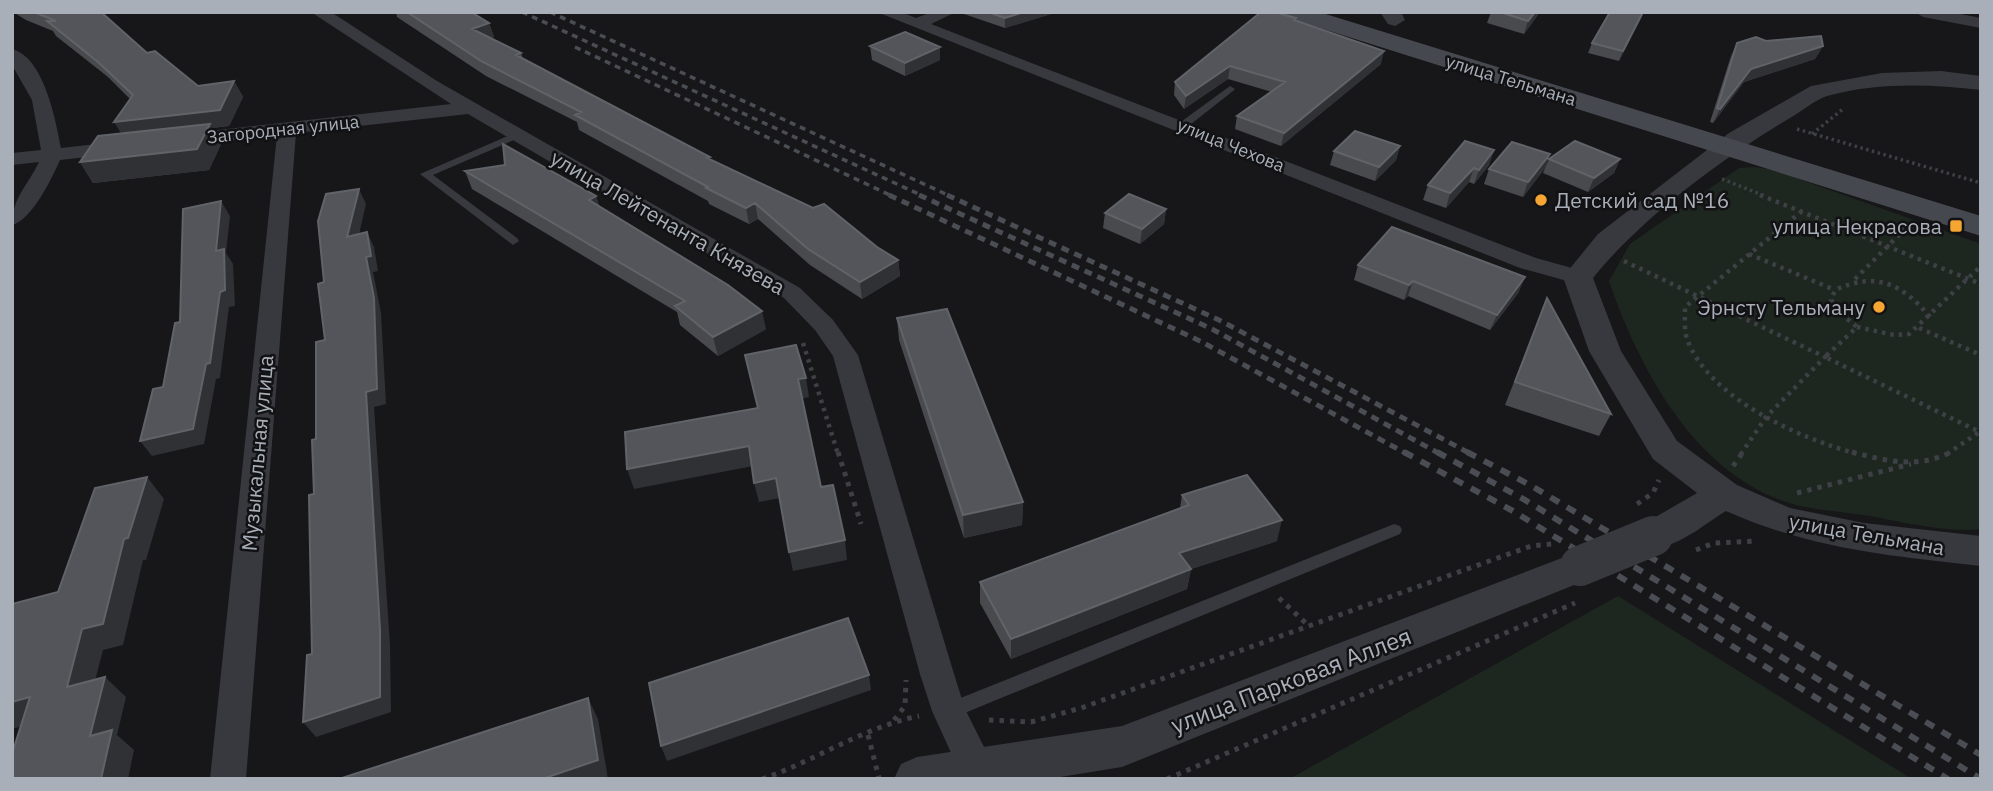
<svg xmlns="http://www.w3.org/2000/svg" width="1993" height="791" font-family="'IBM Plex Sans',sans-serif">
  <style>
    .green { fill: #1e271f }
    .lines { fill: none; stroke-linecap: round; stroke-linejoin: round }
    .path-far2 { stroke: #3e4045; stroke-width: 3.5; stroke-dasharray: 2.5 3.5; stroke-linecap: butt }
    .path-far1 { stroke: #3e4045; stroke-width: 4.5; stroke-dasharray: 3.5 5; stroke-linecap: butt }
    .path { stroke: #3e4045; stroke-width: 5; stroke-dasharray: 4.5 6; stroke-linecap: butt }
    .service { fill: #38393e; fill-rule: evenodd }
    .minor { fill: #38393e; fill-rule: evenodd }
    .tertiary { fill: #38393e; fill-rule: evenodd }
    .secondary { fill: #45484e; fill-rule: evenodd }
    .rail-far2 { stroke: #4a4d53; stroke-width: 3.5; stroke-dasharray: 6 5; stroke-linecap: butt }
    .rail-far1 { stroke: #4a4d53; stroke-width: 5; stroke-dasharray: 8 6; stroke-linecap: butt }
    .rail { stroke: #4a4d53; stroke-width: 6; stroke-dasharray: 10 9; stroke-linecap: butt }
    .tertiary-bridge { stroke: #38393e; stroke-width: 40 }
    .wall { fill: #484a4e }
    .shaded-wall { fill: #303134 }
    .building { fill: #53555a; stroke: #606368; stroke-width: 2 }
    .poi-dot { fill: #f5a532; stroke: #121214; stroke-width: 2.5 }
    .labels { text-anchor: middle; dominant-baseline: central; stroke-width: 5; stroke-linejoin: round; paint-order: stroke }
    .far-street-label { font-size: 18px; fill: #a8afb9; stroke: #121214 }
    .poi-label { font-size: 21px; fill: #a8afb9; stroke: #121214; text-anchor: end }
    .street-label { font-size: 21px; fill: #a8afb9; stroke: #121214 }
    .near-street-label { font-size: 24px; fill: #a8afb9; stroke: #121214 }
  </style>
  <rect width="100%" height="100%" fill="#171719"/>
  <!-- green -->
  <path class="green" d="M1755 167 1774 170 1981 244V529C1948 533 1902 522 1870 516 1846 512 1820 511 1796 505 1697 478 1640 371 1609 281L1630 244 1739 168Z
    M1618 596 1912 779H1289Z"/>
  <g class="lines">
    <!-- path-far2 -->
    <path class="path-far2" d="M1797 129 1981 183
      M1812 134 1843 109
      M1722 179 1765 196"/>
    <!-- path-far1 -->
    <path class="path-far1" d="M1760 195 1981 284
      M1802 211 1685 307C1685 317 1684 330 1687 339 1709 399 1801 439 1858 454
      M1749 254 1835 290
      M1624 261 1825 357 1766 417 1741 454
      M1855 279 1906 228
      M1930 317C1902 284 1877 271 1835 290L1831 300 1840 313 1857 327 1825 357 1980 432
      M1857 327 1894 335 1909 334 1981 266
      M1919 328 1981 355
      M803 343 838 454
      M1947 454 1981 431"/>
    <!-- path -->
    <path class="path" d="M838 452 861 524
      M1852 452C1886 461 1918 469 1951 452
      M1733 466 1743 452
      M1797 493 1911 464
      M1637 504 1653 493 1659 480
      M1696 550 1714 543 1756 541
      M1279 598 1309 626
      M894 720 905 706 906 680
      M989 720 1031 722 1081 708 1531 546 1552 544
      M868 735 879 778
      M762 779C815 761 864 727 919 716
      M1167 779 1575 603"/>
    <!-- service -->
    <path class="service" d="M1230 86 1235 89 1233 91 1186 128H1178V124Z
      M517 132 521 133V137L433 175 517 238 519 241 513 245 420 174Z
      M1394 524 1400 526 1402 530 1400 534 955 717 949 719 943 717 940 711 943 705Z"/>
    <!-- minor -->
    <path class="minor" d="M311 12H331L437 81 800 288 833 320 858 355 954 674 965 709 995 769 991 779H963L932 711 920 674 833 356 815 330 784 298 468 114 296 133 246 779H210L277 135 183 146 173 140 183 134 451 104Z
      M877 12H901L916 18 932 12H956L931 24 1536 258 1586 272 1590 277 1586 282 1578 284 1520 268Z
      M1915 12H1950L1981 18V28L1923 17Z
      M12 49C44 57 56 121 61 148L124 141 134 147 124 153 60 160C52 178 32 220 12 225 12 198 27 187 39 162L12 165V153L41 150 32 100 12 65Z"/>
    <!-- tertiary -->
    <path class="tertiary" d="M1380 12H1401L1405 20 1395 26 1388 24Z
      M1941 71 1981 76V90C1931 84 1876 82 1827 96 1815 100 1802 111 1790 118 1725 156 1640 219 1593 278L1621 351 1677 441 1737 485 1790 508 1864 523 1981 536V566C1890 556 1811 549 1726 511 1701 526 1669 556 1640 546L1634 536 1640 526 1697 493 1653 459 1589 351 1563 277 1598 234 1729 133 1811 86 1882 73Z
      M1580 551 1594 555 1599 566 1594 577 1122 767 1048 779H894L901 764 917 757 1122 726Z"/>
    <!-- secondary -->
    <path class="secondary" d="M1281 12H1319L1981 216V236L1285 17Z"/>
    <!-- rail-far2 -->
    <path class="rail-far2" d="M522 12 923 196
      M550 12 950 196
      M575 47 892 196"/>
    <!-- rail-far1 -->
    <path class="rail-far1" d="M889 195 1202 342 1407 454
      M919 195 1212 329 1440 454
      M947 195 1219 320 1471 454"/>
    <!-- rail -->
    <path class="rail" d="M1404 452 1513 511 1948 779
      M1437 452 1525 500 1981 779
      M1467 452 1530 485 1981 755"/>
    <!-- tertiary-bridge -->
    <path class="tertiary-bridge" d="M1580 566 1653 536"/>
  </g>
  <!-- wall -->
  <path class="wall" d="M13 12H101L147 53 198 86 234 81 243 97 229 126 212 128 221 144 209 170 93 183 80 162 121 134 130 99 108 77 56 36 53 31 26 20Z
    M396 12H471L489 23 494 37 491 38 521 53 523 59 710 157 711 160 877 247 898 260 900 276 862 299 810 265 758 219 749 224 709 204 708 201 579 130 577 122 486 76 397 17Z
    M958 12H1051V14L1005 28Z
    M1491 12H1540L1524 34 1487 23Z
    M1610 12H1644L1619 61 1588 53 1592 43Z
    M1295 20 1381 64 1281 146 1235 129 1237 116 1272 92 1228 79 1184 109 1174 95 1175 82Z
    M1766 41 1823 46 1815 59 1744 82 1713 123 1710 122 1731 56 1737 43Z
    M870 46 940 47V60L905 76 872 60Z
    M1400 146 1396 160 1375 181 1330 165 1334 151Z
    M1494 150 1489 165 1474 184 1469 182 1446 208 1423 200 1428 185Z
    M1550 154 1545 168 1523 197 1484 184 1489 169Z
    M1549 159H1620L1614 173 1588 192 1543 173Z
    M465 171 596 196 599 206 766 329 718 356 680 325 677 312 472 189Z
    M1166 209 1164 224 1140 244 1103 228 1105 213Z
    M1358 265 1519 292 1490 330 1408 296 1404 300 1354 280Z
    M1547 298 1611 414 1599 436 1505 405Z
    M897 318 1023 502 1022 525 964 538 899 340Z
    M1182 495 1277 541 1191 569 1187 589 1011 659 980 603V582L1180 508Z"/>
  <!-- shaded-wall -->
  <path class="shaded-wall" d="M1024 12H1051V14L1005 28V18Z
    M1535 12H1540L1524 34 1528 21Z
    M1643 12H1644L1619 61 1623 51Z
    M489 23 494 37 477 43 472 29Z
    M1823 46 1815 59 1744 82 1713 123 1720 109 1751 69Z
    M940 47V60L905 76V63Z
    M1384 51 1381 64 1281 146 1284 133Z
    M1230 66 1228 79 1184 109 1186 96Z
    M234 81 243 97 229 126 212 128 221 144 209 170 93 183 80 162 124 138 114 122Z
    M1400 146 1396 160 1375 181 1379 167Z
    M1494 150 1489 165 1474 184 1479 170Z
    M1550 154 1545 168 1523 197 1528 182Z
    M1620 159 1614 173 1588 192 1594 178Z
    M1474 168 1469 182 1446 208 1450 193Z
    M359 189 366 204 355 252 347 237Z
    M596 196 602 214 589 200Z
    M221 201 230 216 226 253 233 264 235 306 229 307 220 378 216 379 204 444 152 456 140 441 220 292 216 251Z
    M755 203 758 219 749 224 746 208Z
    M1166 209 1164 224 1140 244 1142 229Z
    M367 232 374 247 378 271 373 272 381 313 386 404 374 407 390 645 391 712 316 737 303 722 366 392Z
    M898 260 900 276 862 299 860 282Z
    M1525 277 1519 292 1490 330 1497 315Z
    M1413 281 1408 296 1404 300 1409 285Z
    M762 311 766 329 718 356 713 337Z
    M806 378 809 397 801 399 798 379Z
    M749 446 753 466 634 489 627 469Z
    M147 477 164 499 146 560H143L123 645 103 650 88 708 67 687 82 629 124 539Z
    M776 478 780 498 759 502 754 483Z
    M1023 502 1022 525 964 538 963 515Z
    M1282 520 1277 541 1191 569 1187 589 1011 659V639L1179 553Z
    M845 540 847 560 793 571 789 552Z
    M869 675 871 690 667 761 661 746Z
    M105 677 126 697 117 735 134 750 128 779H101L90 736Z
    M30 697 52 718 12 729V702Z
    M588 698 598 719 608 779H542Z"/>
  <!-- building -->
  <path class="building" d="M34 12H101L147 53 155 51 198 86 234 81 220 110 114 122 133 95 98 62 47 21H56Z
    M407 12H471L489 23 472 29 521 53 516 55 710 157 707 158 813 208 824 204 877 247 898 260 860 282 808 249 755 203 746 208 706 188 708 187 575 115 581 112 481 61Z
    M988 12H1024L1005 18Z
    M1261 12H1274L1296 18 1294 20 1384 51 1284 133 1237 116 1285 82 1230 66 1186 96 1175 82Z
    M1500 12H1535L1528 21Z
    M1610 12H1643L1623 51 1592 43Z
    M905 32 940 47 905 63 870 46Z
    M1821 36 1823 46 1751 69 1720 109 1717 108 1737 43 1756 37 1766 41Z
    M210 124 197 149 80 162 98 136Z
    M1355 131 1400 146 1379 167 1334 151Z
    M1465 141 1494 150 1479 170 1474 168 1450 193 1428 185Z
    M1575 141 1620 159 1594 178 1549 159Z
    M1512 142 1550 154 1528 182 1489 169Z
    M503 144 596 196 589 200 728 285 762 311 713 337 675 306 685 301 465 171 505 165Z
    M359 189 347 237 367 232 371 256 366 257 374 298 377 389 366 392 380 630V697L303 722 307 655 312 654 309 495 314 494 312 440 316 439V342L325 340 318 284 324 282 318 221 326 194Z
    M1129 194 1166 209 1142 229 1105 213Z
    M221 201 216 251 224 249 225 290 220 292 210 363 206 364 193 429 140 441 153 389 163 387 175 323 180 322 183 209Z
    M1392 227 1525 277 1497 315 1413 281 1409 285 1358 265Z
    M1547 298 1611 414 1515 382Z
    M947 309 1023 502 963 515 897 318Z
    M796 345 806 378 798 379 821 487 833 485 845 540 789 552 776 478 754 483 749 446 627 469 625 432 758 408 745 355Z
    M1247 475 1282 520 1179 553 1191 569 1011 639 980 582 1189 505 1182 495Z
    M147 477 128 538 124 539 103 624 82 629 67 687 105 677 90 736 112 730 101 779H12V754L30 697 12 702V604L58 592 95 488Z
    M848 618 869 675 661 746 649 683Z
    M588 698 598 760 542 779H339Z"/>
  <!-- markers -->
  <g class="poi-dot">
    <circle cx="1541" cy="200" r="7"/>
    <rect x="1949" y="219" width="14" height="14" rx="3.5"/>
    <circle cx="1879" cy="307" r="7"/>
  </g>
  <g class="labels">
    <!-- far-street labels -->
    <g class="far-street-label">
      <text transform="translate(1511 80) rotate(17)">улица Тельмана</text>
      <text transform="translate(283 129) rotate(-6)">Загородная улица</text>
      <text transform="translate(1231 145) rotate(22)">улица Чехова</text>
    </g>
    <!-- poi labels -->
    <g class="poi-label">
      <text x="1555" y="200" text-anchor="start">Детский сад №16</text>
      <text x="1942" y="226">улица Некрасова</text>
      <text x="1865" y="307">Эрнсту Тельману</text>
    </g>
    <!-- street labels -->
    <g class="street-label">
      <text transform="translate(668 222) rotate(30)">улица Лейтенанта Князева</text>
      <text transform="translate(257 453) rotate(-85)">Музыкальная улица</text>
      <text transform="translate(1867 534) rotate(10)">улица Тельмана</text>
    </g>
    <!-- near-street labels -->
    <g class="near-street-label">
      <text transform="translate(1291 680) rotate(-21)">улица Парковая Аллея</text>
    </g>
  </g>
  <!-- border -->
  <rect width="1993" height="791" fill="none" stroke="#a8afb9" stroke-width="28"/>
</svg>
